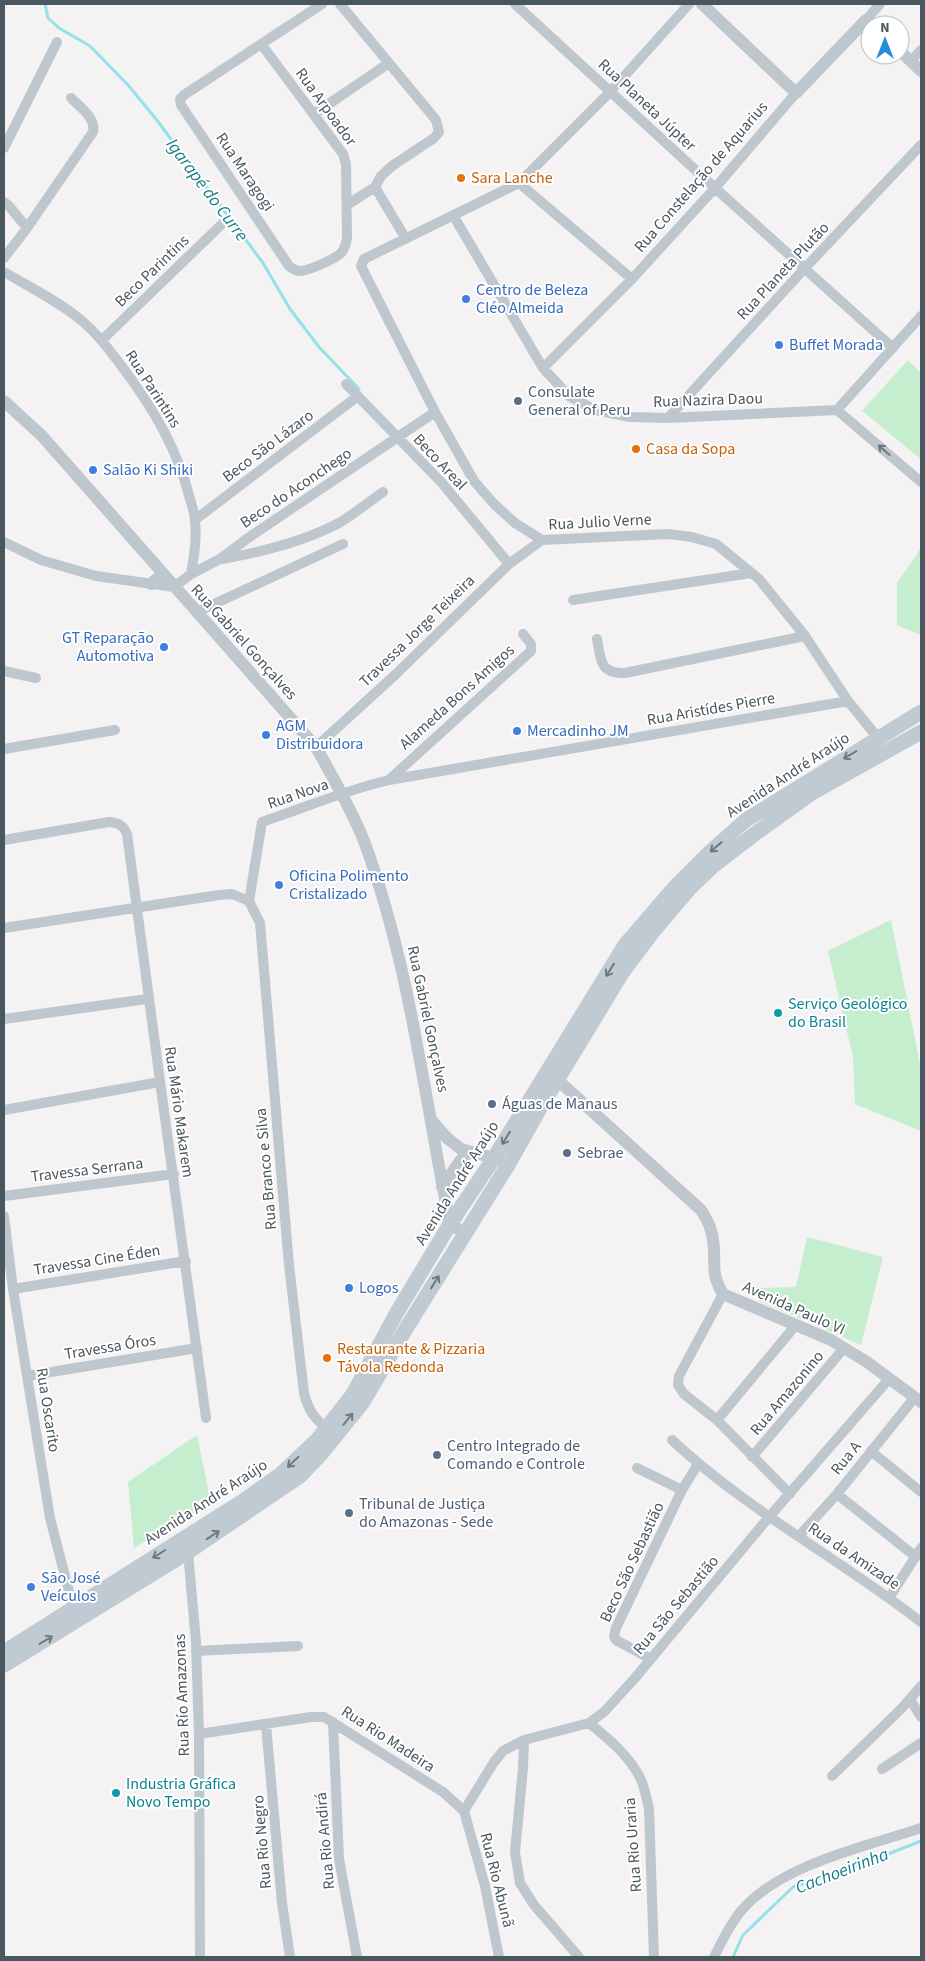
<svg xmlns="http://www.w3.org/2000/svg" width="925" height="1961" font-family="'Source Sans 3',sans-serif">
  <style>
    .green { fill: #c4eece }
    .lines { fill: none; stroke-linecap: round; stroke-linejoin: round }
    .stream { stroke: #93e2e8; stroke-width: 3 }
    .minor { stroke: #bec7cd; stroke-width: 10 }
    .tertiary { stroke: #bec7cd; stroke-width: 12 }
    .secondary { stroke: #bfcad2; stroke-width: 15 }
    .oneway { stroke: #6d797f }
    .oneway2 { stroke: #6d7a81 }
    .food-dot { fill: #e8710a; stroke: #fff; stroke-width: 2 }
    .shop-dot { fill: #3f7fe0; stroke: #fff; stroke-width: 2 }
    .service-dot { fill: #5c6f8a; stroke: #fff; stroke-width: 2 }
    .culture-dot { fill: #0f9aa8; stroke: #fff; stroke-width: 2 }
    .labels { text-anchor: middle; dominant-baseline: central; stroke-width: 4; stroke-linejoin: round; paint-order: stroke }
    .street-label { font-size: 16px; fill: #4a575e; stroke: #fff }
    .food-label { font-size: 16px; fill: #c56008; stroke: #fff; text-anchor: start }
    .shop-label { font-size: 16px; fill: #366cbe; stroke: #fff; text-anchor: start }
    .service-label { font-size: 16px; fill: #4e5e75; stroke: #fff; text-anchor: start }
    .culture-label { font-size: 16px; fill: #0d838f; stroke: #fff; text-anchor: start }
    .water-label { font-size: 18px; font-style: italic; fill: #147f88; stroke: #fff }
  </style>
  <rect width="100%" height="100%" fill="#f4f2f2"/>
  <!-- green -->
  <path class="green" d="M908 360 921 373V459L862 411Z
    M921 548V635L897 625V583Z
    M891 920 921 1069V1131L855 1104 853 1057 828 951Z
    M807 1237 883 1257 861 1345 759 1301V1288L796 1287Z
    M197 1435 211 1503 134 1548 128 1482Z"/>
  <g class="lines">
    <!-- stream -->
    <path class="stream" d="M45 4 48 18 59 28 90 46 128 85 156 119 263 263 290 309 319 347 359 389
      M733 1957 743 1935 793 1887 865 1863 921 1841"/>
    <!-- minor -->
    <path class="minor" d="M340 4 436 120 439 132 434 138 392 166 381 176 375 187 347 205
      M515 4 715 188 893 348
      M689 4 611 91 519 183 364 259 361 266 435 412 474 481 494 504 515 523 542 540 668 534 692 537 716 544 759 579 805 636 848 701 878 738
      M866 20 880 4
      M262 45 343 154 346 164 347 238C346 244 345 249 341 253 335 259 308 271 300 271 295 271 293 269 289 266L181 105 180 99 184 95 322 4
      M911 61 921 50
      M314 114 389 63
      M4 148 57 42
      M519 183 632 279
      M375 187 406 239
      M4 202 9 206 27 228 93 132C96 118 80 107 71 98
      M453 215 543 368 569 396 595 410 630 417 668 418 837 410 921 482
      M4 258 27 228
      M4 272C30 287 58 301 81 320 98 334 110 351 123 368 153 408 178 450 190 499 192 506 195 514 195 521 197 539 194 556 191 574
      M102 340 222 224
      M543 368 632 279 715 188 796 93
      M346 384 442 483 509 564
      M837 410 921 316
      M668 418 805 268 921 145
      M196 519 358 396
      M4 542 41 560 96 576 174 587 191 574 220 559 248 538 435 412
      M222 559C262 552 303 542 339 523 354 514 369 502 383 492
      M573 600 751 573
      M197 612 343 544
      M597 639C601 659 599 674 625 673L805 636
      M4 671 36 678
      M316 747 395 675 509 564 542 540
      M4 749 115 730
      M390 779 531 651V644L523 634
      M4 840 109 822C119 823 123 825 127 834 152 1029 180 1223 206 1418
      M249 901 262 822C304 808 346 790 389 780L848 701
      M249 901 260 923 289 1265 304 1393C308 1409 314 1419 327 1428
      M4 928 219 895 232 894 249 901
      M4 1019 147 999
      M4 1110 160 1082
      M4 1196 174 1174
      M4 1216 13 1289 50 1518 73 1607
      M13 1289 186 1261
      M723 1294 679 1376 678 1385 684 1394 717 1420 790 1494
      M27 1376 197 1348
      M717 1420 795 1326
      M672 1440C748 1511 840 1559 921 1622
      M871 1451 921 1492
      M752 1457 844 1348
      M637 1468 682 1490
      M837 1494 916 1557
      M799 1536 837 1494 915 1397
      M188 1552 196 1642 199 1734 200 1957
      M889 1598 921 1548
      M196 1651 298 1646
      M651 1659 616 1640 614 1636 616 1628 682 1490 698 1464
      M910 1699 921 1717
      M333 1722 339 1859 357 1957
      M589 1723C608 1738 632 1758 642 1782 645 1790 647 1800 649 1809L654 1957
      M266 1725 282 1903 290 1957
      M199 1734 311 1717H324L443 1792 464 1811
      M524 1740 523 1768 515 1852 520 1883 534 1905 579 1957
      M882 1769 921 1743
      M832 1776 902 1708 921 1686
      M464 1811 494 1762 503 1751 524 1740 589 1723 604 1712 635 1678 769 1517 889 1379
      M464 1811 485 1886 499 1957
      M714 1957C722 1941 730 1924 741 1911 781 1864 865 1847 921 1828"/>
    <!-- tertiary -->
    <path class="tertiary" d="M702 4 796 93 866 20 872 25
      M900 51 921 71
      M4 401 42 436 316 747C333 778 351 808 364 841 410 965 424 1096 450 1224L465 1233
      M151 584 162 574
      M551 1074 701 1210C707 1219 712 1229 713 1240 717 1264 709 1270 723 1294L831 1340 867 1362 921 1402
      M432 1121 447 1138 461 1149 494 1158 508 1165
      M442 1187 460 1161 469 1152"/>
    <!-- secondary -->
    <path class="secondary" d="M4 1652 243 1501 281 1474 317 1440 353 1394 396 1314 450 1224 494 1158 625 945 675 887 711 851 746 820 921 712
      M4 1665 188 1552 300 1476 321 1454 363 1402 407 1327 508 1165 539 1110 622 973 652 933 691 887 713 866 756 833 812 793 921 732"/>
  </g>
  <!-- one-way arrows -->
  <defs><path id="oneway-shaft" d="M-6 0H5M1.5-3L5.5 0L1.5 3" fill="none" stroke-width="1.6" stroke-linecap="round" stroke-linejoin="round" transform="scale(1.25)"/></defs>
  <use class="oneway" href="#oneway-shaft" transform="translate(884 450) rotate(-139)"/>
  <g class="oneway2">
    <use href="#oneway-shaft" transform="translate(850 755) rotate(149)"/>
    <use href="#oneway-shaft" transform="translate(716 847) rotate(139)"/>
    <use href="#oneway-shaft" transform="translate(610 970) rotate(122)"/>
    <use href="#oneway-shaft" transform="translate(506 1138) rotate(122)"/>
    <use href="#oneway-shaft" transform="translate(435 1282) rotate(-58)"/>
    <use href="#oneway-shaft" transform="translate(348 1419) rotate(-51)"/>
    <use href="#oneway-shaft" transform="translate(293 1462) rotate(137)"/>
    <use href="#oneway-shaft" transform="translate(213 1535) rotate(-34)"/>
    <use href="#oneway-shaft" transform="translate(159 1554) rotate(148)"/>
    <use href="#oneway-shaft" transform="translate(46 1640) rotate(-31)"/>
  </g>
  <!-- markers -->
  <g class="food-dot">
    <circle cx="461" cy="178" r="5"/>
    <circle cx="636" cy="449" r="5"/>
    <circle cx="327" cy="1358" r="5"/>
  </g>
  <g class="shop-dot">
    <circle cx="466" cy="299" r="5"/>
    <circle cx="779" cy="345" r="5"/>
    <circle cx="93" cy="470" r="5"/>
    <circle cx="164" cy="647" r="5"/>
    <circle cx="517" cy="731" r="5"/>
    <circle cx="266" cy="735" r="5"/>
    <circle cx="279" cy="885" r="5"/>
    <circle cx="349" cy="1288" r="5"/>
    <circle cx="31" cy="1587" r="5"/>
  </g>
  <g class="service-dot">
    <circle cx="518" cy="401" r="5"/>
    <circle cx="492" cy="1104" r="5"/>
    <circle cx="567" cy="1153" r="5"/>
    <circle cx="437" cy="1455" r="5"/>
    <circle cx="349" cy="1513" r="5"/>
  </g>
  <g class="culture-dot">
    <circle cx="778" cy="1013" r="5"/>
    <circle cx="116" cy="1793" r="5"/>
  </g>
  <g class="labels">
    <!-- street labels -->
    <g class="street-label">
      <text transform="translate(647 105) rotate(43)">Rua Planeta Júpter</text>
      <text transform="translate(326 107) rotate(54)">Rua Arpoador</text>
      <text transform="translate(245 172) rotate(56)">Rua Maragogi</text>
      <text transform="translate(701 177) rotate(-49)">Rua Constelação de Aquarius</text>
      <text transform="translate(152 271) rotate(-44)">Beco Parintins</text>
      <text transform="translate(783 271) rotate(-47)">Rua Planeta Plutão</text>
      <text transform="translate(153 389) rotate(57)">Rua Parintins</text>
      <text transform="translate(708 400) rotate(-2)">Rua Nazira Daou</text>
      <text transform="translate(268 446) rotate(-37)">Beco São Lázaro</text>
      <text transform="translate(440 462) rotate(47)">Beco Areal</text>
      <text transform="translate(296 488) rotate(-34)">Beco do Aconchego</text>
      <text transform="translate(600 522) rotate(-3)">Rua Julio Verne</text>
      <text transform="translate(417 631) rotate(-44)">Travessa Jorge Teixeira</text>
      <text transform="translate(244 642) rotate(48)">Rua Gabriel Gonçalves</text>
      <text transform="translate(457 697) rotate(-42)">Alameda Bons Amigos</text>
      <text transform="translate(711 709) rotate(-10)">Rua Aristídes Pierre</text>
      <text transform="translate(788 775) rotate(-33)">Avenida André Araújo</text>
      <text transform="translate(298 794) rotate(-19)">Rua Nova</text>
      <text transform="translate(428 1019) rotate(78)">Rua Gabriel Gonçalves</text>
      <text transform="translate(179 1112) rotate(82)">Rua Mário Makarem</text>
      <text transform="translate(266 1169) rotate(-95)">Rua Branco e Silva</text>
      <text transform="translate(87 1170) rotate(-7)">Travessa Serrana</text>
      <text transform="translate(457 1183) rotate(-58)">Avenida André Araújo</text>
      <text transform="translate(97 1260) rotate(-9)">Travessa Cine Éden</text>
      <text transform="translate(794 1308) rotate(24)">Avenida Paulo VI</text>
      <text transform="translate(110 1347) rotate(-9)">Travessa Óros</text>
      <text transform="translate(787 1393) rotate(-50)">Rua Amazonino</text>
      <text transform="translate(48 1410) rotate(81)">Rua Oscarito</text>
      <text transform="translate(846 1458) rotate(-51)">Rua A</text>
      <text transform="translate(206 1502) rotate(-33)">Avenida André Araújo</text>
      <text transform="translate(854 1556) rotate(34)">Rua da Amizade</text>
      <text transform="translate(632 1562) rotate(-65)">Beco São Sebastião</text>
      <text transform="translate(676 1605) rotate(-50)">Rua São Sebastião</text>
      <text transform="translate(182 1695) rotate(-92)">Rua Río Amazonas</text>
      <text transform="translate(388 1739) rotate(33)">Rua Rio Madeira</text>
      <text transform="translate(325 1841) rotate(-95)">Rua Rio Andirá</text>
      <text transform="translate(262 1842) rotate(-95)">Rua Rio Negro</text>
      <text transform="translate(633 1845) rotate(-94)">Rua Rio Uraria</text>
      <text transform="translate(497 1880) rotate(76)">Rua Rio Abunã</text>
    </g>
    <!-- food labels -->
    <g class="food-label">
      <text x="471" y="178">Sara Lanche</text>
      <text x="646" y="449">Casa da Sopa</text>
      <text x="337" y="1349">Restaurante &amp; Pizzaria<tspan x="337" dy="18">Távola Redonda</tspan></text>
    </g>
    <!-- shop labels -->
    <g class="shop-label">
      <text x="476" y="290">Centro de Beleza<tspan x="476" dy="18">Cléo Almeida</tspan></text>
      <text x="789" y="345">Buffet Morada</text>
      <text x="103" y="470">Salão Ki Shiki</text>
      <text x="154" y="638" text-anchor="end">GT Reparação<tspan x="154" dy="18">Automotiva</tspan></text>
      <text x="276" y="726">AGM<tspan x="276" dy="18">Distribuidora</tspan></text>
      <text x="527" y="731">Mercadinho JM</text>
      <text x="289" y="876">Oficina Polimento<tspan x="289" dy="18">Cristalizado</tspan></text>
      <text x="359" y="1288">Logos</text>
      <text x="41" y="1578">São José<tspan x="41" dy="18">Veículos</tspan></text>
    </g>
    <!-- service labels -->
    <g class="service-label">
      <text x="528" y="392">Consulate<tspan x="528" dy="18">General of Peru</tspan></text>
      <text x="502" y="1104">Águas de Manaus</text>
      <text x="577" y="1153">Sebrae</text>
      <text x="447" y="1446">Centro Integrado de<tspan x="447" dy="18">Comando e Controle</tspan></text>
      <text x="359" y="1504">Tribunal de Justiça<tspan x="359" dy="18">do Amazonas - Sede</tspan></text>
    </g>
    <!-- culture labels -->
    <g class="culture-label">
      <text x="788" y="1004">Serviço Geológico<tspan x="788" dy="18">do Brasil</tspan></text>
      <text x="126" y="1784">Industria Gráfica<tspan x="126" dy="18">Novo Tempo</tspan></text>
    </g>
    <!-- water labels -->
    <g class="water-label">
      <text transform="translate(207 190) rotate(53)">Igarapé do Curre</text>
      <text transform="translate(842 1871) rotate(-21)">Cachoeirinha</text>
    </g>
  </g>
  <!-- border -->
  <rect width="925" height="1961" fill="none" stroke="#4a575e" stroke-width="10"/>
  <!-- north arrow -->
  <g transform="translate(885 40)"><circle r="24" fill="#ffffff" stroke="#b7bcbf"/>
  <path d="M0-4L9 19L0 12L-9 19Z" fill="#248ddb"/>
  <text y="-8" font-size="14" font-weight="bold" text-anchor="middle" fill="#4a575e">N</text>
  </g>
</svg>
